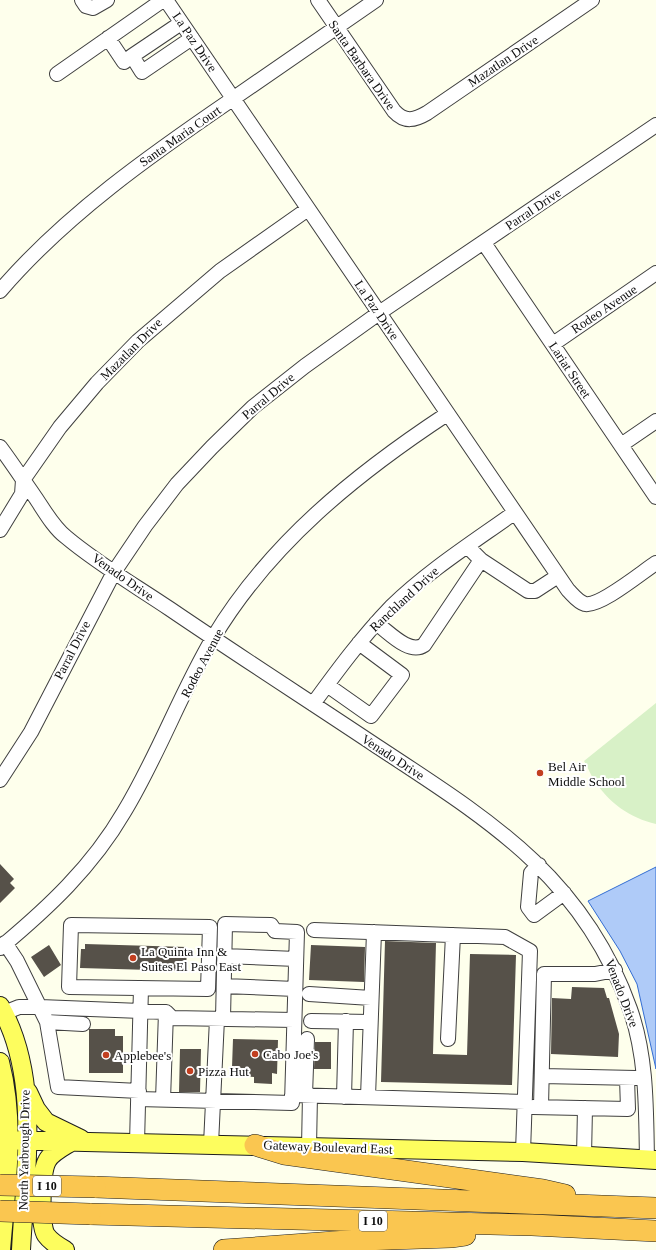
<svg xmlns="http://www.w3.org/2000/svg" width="656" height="1250" font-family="Georgia,serif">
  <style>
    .pitch { fill: #d8f1c7 }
    .water { fill: #afcbf8; stroke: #336cd2 }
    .building { fill: #565149 }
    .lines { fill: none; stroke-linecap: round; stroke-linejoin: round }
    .minor-casing { stroke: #404040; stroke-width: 16 }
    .major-casing { stroke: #1e1e1e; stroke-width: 20 }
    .highway-casing { stroke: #1e1e1e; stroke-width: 22 }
    .minor { stroke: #fff; stroke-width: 14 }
    .major { stroke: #fdfd5e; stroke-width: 18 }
    .highway { stroke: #fac650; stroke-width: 21 }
    .highway-bridge-casing { stroke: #1e1e1e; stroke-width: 22; stroke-linecap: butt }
    .highway-bridge { stroke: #fac650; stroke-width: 21 }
    .poi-dot { fill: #c23f20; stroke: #fff; stroke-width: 1.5 }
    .labels { text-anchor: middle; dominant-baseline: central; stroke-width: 4; stroke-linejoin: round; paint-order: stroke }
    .shield { fill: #fff; stroke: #565656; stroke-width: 1 }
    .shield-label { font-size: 12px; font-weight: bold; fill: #0d0d0d }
    .street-label { font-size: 13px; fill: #0d0d0d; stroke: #fff }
    .poi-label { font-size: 13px; fill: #0d0d0d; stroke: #fff; text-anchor: start }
  </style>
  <rect width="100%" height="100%" fill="#feffec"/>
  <!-- pitch -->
  <path class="pitch" d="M656 703V824C630 818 609 803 594 780 590 774 588 767 584 761Z"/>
  <!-- water -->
  <path class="water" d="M656 867V1069L637 984 620 951 588 901Z"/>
  <!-- building -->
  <path class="building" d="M0 864 14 879 10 883 15 888 0 903Z
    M385 941 436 943 433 1054 467 1055 470 954 516 955 512 1085 381 1082Z
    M85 944 187 947 186 971 80 968 81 949H85Z
    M49 945 61 965 44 977 31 957Z
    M311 945 365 947 364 982 309 980Z
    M572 987 604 988 607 998H609L619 1034 618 1057 551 1054 552 998 571 999Z
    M89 1029H115V1036H123V1073H89Z
    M233 1039 278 1040 277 1074 272 1073V1084L254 1083V1077L239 1076 240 1068 232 1067Z
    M315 1042H331V1069H314Z
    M180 1049H201L200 1092H179Z"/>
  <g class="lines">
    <!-- minor casing -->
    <g class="minor-casing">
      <path id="minor" d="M82 0 86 6 93 8 107 0
        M166 0 568 590C573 595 578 602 585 604 600 607 642 572 656 563
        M318 0 394 111C405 123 415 120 427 113L592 0
        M181 23 132 56 142 72 192 38
        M108 38 124 62 132 56
        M57 74 163 0
        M484 243 656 497
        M0 291C65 215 152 154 234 98 281 66 328 33 376 0
        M553 344 656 273
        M621 445 656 421
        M0 447C12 463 23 480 35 497 44 510 53 527 66 537 98 564 136 586 170 609 239 656 309 701 378 747 489 820 583 877 630 1009 647 1057 646 1109 647 1160
        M0 530 22 494 23 480 60 427 97 383 138 341 220 271 308 209
        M481 560 528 591H535L558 576
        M376 623C389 632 409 655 424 645L481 560 467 546
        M327 685 371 716 402 675 359 643
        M313 704C337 671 362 637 391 607 428 571 472 543 514 513
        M0 780 31 732 114 572 145 526 177 484 212 447 253 407 305 366 379 313 656 125
        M539 865 531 873 528 907 534 915 564 893
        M71 925 210 927 208 989 69 987Z
        M314 930 505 937 530 951 523 1152
        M5 943 17 961 47 1022 58 1087 139 1091
        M0 948C48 908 92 867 124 812 158 756 180 694 213 638 270 543 356 474 447 414
        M224 956 296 959
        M224 986 295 989
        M309 994 371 998
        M4 1013 19 1007H40L166 1012 172 1018 294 1020
        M311 1021 370 1022
        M47 1022 83 1024
        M448 1039 453 935
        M542 1076 636 1078
        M292 1095 525 1102
        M305 1095 307 1039
        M344 1097 346 1021
        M368 1097 374 932
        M138 1099 292 1103 297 932 275 931 271 925 225 924 223 1019
        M163 1100 166 1012
        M533 1107 628 1109 627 1078
        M541 1107 544 974H595L615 970
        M137 1143 141 988
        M211 1144 217 1019
        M309 1147 310 1095
        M584 1156 585 1108"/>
    </g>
    <!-- major casing -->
    <g class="major-casing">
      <path id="major" d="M0 1006C41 1077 25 1171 21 1250
        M0 1062C16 1124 6 1188 1 1250
        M28 1092 36 1109 46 1122 81 1139
        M0 1140 523 1152 656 1160
        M65 1250C58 1246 51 1242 46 1235 39 1224 41 1172 47 1161 51 1153 63 1147 71 1142"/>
    </g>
    <!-- highway casing -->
    <g class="highway-casing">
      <path id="highway" d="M255 1145 284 1154 543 1190 565 1195
        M95 1187 656 1208
        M90 1214 532 1225 656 1231
        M224 1250 361 1240 451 1237 465 1235"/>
    </g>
    <!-- minor -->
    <use href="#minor" class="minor"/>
    <!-- major -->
    <use href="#major" class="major"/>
    <!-- highway -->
    <use href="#highway" class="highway"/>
    <!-- highway-bridge casing -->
    <g class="highway-bridge-casing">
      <path id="highway-bridge" d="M0 1185 95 1187
        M0 1211 90 1214"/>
    </g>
    <!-- highway-bridge -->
    <use href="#highway-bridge" class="highway-bridge"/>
  </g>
  <!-- markers -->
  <g class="poi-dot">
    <circle cx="540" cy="773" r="4"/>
    <circle cx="133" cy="958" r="4"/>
    <circle cx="255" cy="1054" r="4"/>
    <circle cx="106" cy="1055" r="4"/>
    <circle cx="190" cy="1071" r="4"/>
  </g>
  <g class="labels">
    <!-- shield labels -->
    <g class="shield">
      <rect x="33" y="1176" width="28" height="20" rx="3"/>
      <rect x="359" y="1211" width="28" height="20" rx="3"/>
    </g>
    <g class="shield-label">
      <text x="47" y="1186">I 10</text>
      <text x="373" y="1221">I 10</text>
    </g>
    <!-- street labels -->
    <g class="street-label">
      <text transform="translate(195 42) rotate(56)">La Paz Drive</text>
      <text transform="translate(503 61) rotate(-34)">Mazatlan Drive</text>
      <text transform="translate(362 65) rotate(55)">Santa Barbara Drive</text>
      <text transform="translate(180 136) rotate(-35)">Santa Maria Court</text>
      <text transform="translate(533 209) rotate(-34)">Parral Drive</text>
      <text transform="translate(604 309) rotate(-34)">Rodeo Avenue</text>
      <text transform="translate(377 310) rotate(56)">La Paz Drive</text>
      <text transform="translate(131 349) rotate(-45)">Mazatlan Drive</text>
      <text transform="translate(570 370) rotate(56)">Lariat Street</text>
      <text transform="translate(268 396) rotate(-40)">Parral Drive</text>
      <text transform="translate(123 577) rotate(35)">Venado Drive</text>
      <text transform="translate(404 599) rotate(-43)">Ranchland Drive</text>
      <text transform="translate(72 650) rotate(-63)">Parral Drive</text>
      <text transform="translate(202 663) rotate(-62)">Rodeo Avenue</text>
      <text transform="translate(393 757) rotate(33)">Venado Drive</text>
      <text transform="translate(622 993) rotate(69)">Venado Drive</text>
      <text transform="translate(328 1147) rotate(2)">Gateway Boulevard East</text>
      <text transform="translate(24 1150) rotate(-89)">North Yarbrough Drive</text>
    </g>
    <!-- poi labels -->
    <g class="poi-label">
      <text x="548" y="766">Bel Air<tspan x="548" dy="15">Middle School</tspan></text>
      <text x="141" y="951">La Quinta Inn &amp;<tspan x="141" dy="15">Suites El Paso East</tspan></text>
      <text x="263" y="1054">Cabo Joe's</text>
      <text x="114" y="1055">Applebee's</text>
      <text x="198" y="1071">Pizza Hut</text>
    </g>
  </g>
</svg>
